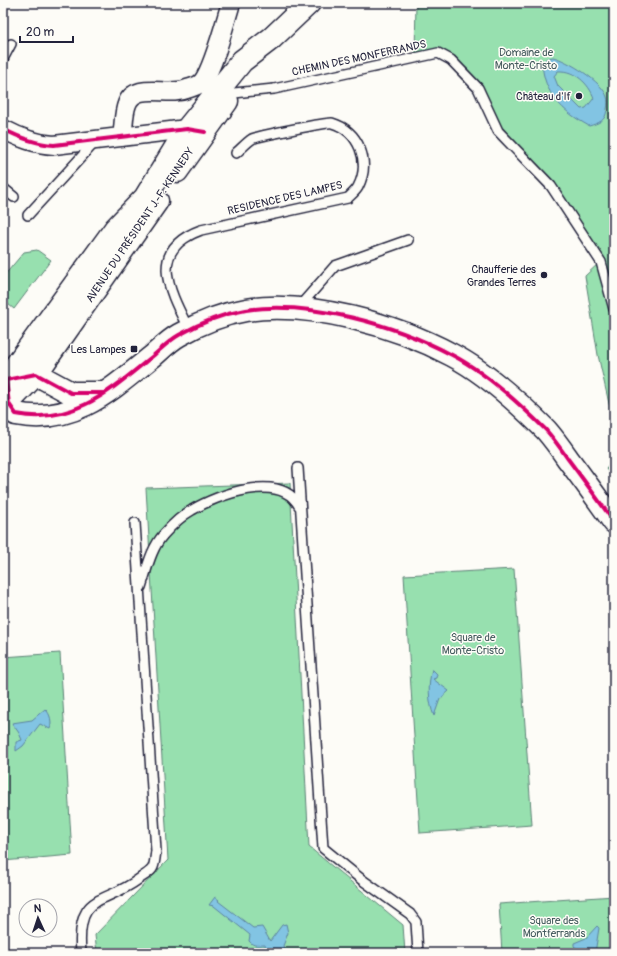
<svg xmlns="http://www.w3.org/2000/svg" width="617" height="956" font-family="Pangolin,sans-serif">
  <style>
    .green { fill: #97e0af; stroke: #5c8175 }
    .water { fill: #82c4e3; stroke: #5c83a0; fill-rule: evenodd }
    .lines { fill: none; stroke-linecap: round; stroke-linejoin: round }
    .service-casing { stroke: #22223b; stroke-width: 12 }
    .minor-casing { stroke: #22223b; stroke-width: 21 }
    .tertiary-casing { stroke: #22223b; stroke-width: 25 }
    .secondary-casing { stroke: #22223b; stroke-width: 25 }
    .service { stroke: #fdfcf7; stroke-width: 9 }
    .minor { stroke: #fdfcf7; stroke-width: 18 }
    .tertiary { stroke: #fdfcf7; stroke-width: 22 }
    .secondary { stroke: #fdfcf7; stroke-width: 22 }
    .cycleway-casing { stroke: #fdfcf7; stroke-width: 6 }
    .cycleway { stroke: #d6006c; stroke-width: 4 }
    .poi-dot { fill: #22223b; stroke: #fdfcf7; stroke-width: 1.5 }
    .labels { text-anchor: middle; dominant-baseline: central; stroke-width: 3; stroke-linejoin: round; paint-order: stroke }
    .park-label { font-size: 11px; fill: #455b5e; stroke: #fdfcf7 }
    .street-label { font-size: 11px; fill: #22223b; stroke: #fdfcf7 }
    .poi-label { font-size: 11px; fill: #22223b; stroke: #fdfcf7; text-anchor: end }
  </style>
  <rect width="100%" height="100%" fill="#fdfcf7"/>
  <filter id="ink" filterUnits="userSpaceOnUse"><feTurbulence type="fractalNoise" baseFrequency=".025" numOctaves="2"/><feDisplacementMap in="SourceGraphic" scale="8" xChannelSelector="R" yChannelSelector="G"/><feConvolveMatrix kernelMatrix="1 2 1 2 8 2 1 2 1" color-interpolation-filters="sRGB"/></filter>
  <g filter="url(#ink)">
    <!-- green -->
    <path class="green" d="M416 3H614V419L610 408 598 355 585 276 600 262 551 186 498 131 478 88 438 53H415Z
      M37 250 51 260 14 309 3 300V277L24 252Z
      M614 460V479L606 469Z
      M290 483 309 847 403 925 405 953H97L95 935 168 860 146 488Z
      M514 569 532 825 420 833 404 575Z
      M60 653 72 855 3 861V657Z
      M614 896V953H502L499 904Z"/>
    <!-- water -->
    <path class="water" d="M553 57C567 60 603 82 607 97 608 100 608 105 607 109 606 121 599 123 589 126 562 111 544 94 542 63L546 59ZM558 71C575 70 589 84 594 98L586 108 581 109 558 86 554 76Z
      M432 669 437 674 436 678 433 679 449 691 440 699 434 716C428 701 428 684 432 669Z
      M45 709C51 714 52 723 50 729L40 724 23 746 16 751V742L22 740 19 733 12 723 32 720Z
      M215 897 219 900 218 901 253 928 262 927 270 941 282 925 286 924 288 933 283 946 288 953H262L266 948 265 945C258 945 254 947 249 941L250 935 214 906 209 905Z
      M597 926 599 928 595 953H582L574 946V943L586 938Z"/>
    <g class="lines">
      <!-- service casing -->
      <g class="service-casing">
        <path id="service" d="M3 59 11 44
          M234 93 274 89 438 53 451 60 478 88 498 131 551 186 601 262 614 309
          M3 188 14 197
          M28 215 96 141
          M299 307 335 266 408 240
          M189 330C170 292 146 250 201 230L348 198C351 195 356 191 358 187 371 162 359 131 332 123 328 122 257 136 252 139 246 143 241 149 236 153
          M298 468 323 848 361 879 410 914 416 922 418 953
          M141 587C147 569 151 548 164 534 172 525 181 516 192 510 217 495 281 471 299 506
          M81 953C76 891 103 906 139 879 143 876 149 873 152 869 155 865 155 856 156 851L135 523"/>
      </g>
      <!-- minor casing -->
      <g class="minor-casing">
        <path id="minor" d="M3 129C20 138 35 144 54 145L187 129 196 130
          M122 137C124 127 123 114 127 104 135 81 168 97 187 89 193 87 199 86 203 81 214 66 225 22 231 3"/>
      </g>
      <!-- tertiary casing -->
      <g class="tertiary-casing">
        <path id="tertiary" d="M105 393H71L36 374 6 380 9 404 16 414C74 426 113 388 154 355 162 348 170 340 179 335 200 323 222 314 246 310 309 300 396 325 452 355 485 372 519 403 546 430 554 439 561 449 568 459 583 479 599 501 614 522"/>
      </g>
      <!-- secondary casing -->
      <g class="secondary-casing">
        <path id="secondary" d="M177 171 227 101
          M3 383 115 229 145 198 187 129 242 61 272 38 309 3
          M3 408 36 374 157 201"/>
      </g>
      <!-- service -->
      <use href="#service" class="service"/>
      <!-- minor -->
      <use href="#minor" class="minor"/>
      <!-- tertiary -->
      <use href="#tertiary" class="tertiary"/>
      <!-- secondary -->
      <use href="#secondary" class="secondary"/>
      <!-- cycleway casing -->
      <g class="cycleway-casing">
        <path id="cycleway" d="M3 129C20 138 35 144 54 145L187 129 205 132
          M105 393H71L36 374 6 380 9 404 16 414C74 426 113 388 154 355 162 348 170 340 179 335 200 323 222 314 246 310 309 300 396 325 452 355 485 372 519 403 546 430 554 439 561 449 568 459 583 479 599 501 614 522"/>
      </g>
      <!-- cycleway -->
      <use href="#cycleway" class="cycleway"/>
    </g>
  </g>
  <!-- markers -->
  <g class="poi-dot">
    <circle cx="579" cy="96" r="4"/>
    <circle cx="544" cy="275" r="4"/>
    <rect x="130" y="345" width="8" height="8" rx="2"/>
  </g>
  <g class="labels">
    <!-- park labels -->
    <g class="park-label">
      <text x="526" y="52">Domaine de<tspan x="526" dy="13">Monte-Cristo</tspan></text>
      <text x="473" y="637">Square de<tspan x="473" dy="13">Monte-Cristo</tspan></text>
      <text x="554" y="920">Square des<tspan x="554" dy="13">Montferrands</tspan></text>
    </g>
    <!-- street labels -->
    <g class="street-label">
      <text transform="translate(359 58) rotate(-12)">CHEMIN DES MONFERRANDS</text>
      <text transform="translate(285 198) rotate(-13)">RESIDENCE DES LAMPES</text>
      <text transform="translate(140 225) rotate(-56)">AVENUE DU PRÉSIDENT J.-F. KENNEDY</text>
    </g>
    <!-- poi labels -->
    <g class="poi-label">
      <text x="571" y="96">Château d'If</text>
      <text x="536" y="269">Chaufferie des<tspan x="536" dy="13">Grandes Terres</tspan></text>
      <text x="126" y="349">Les Lampes</text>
    </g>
  </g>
  <!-- margin -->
  <rect width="617" height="956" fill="none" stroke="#fdfcf7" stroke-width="16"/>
  <rect x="8" y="8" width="601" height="940" fill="none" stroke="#22223b" stroke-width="1.5" filter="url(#ink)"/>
  <!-- north arrow -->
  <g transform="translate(38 918) rotate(357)"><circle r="19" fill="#fdfcf7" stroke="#a5a5ac"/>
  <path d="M0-3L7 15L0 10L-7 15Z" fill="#22223b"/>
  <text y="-6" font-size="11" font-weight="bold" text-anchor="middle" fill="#22223b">N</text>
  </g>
  <!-- scale -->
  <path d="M20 36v6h53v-6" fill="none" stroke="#22223b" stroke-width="2"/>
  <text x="26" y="36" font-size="12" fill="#22223b" stroke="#fdfcf7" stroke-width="3" paint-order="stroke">20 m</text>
</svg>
